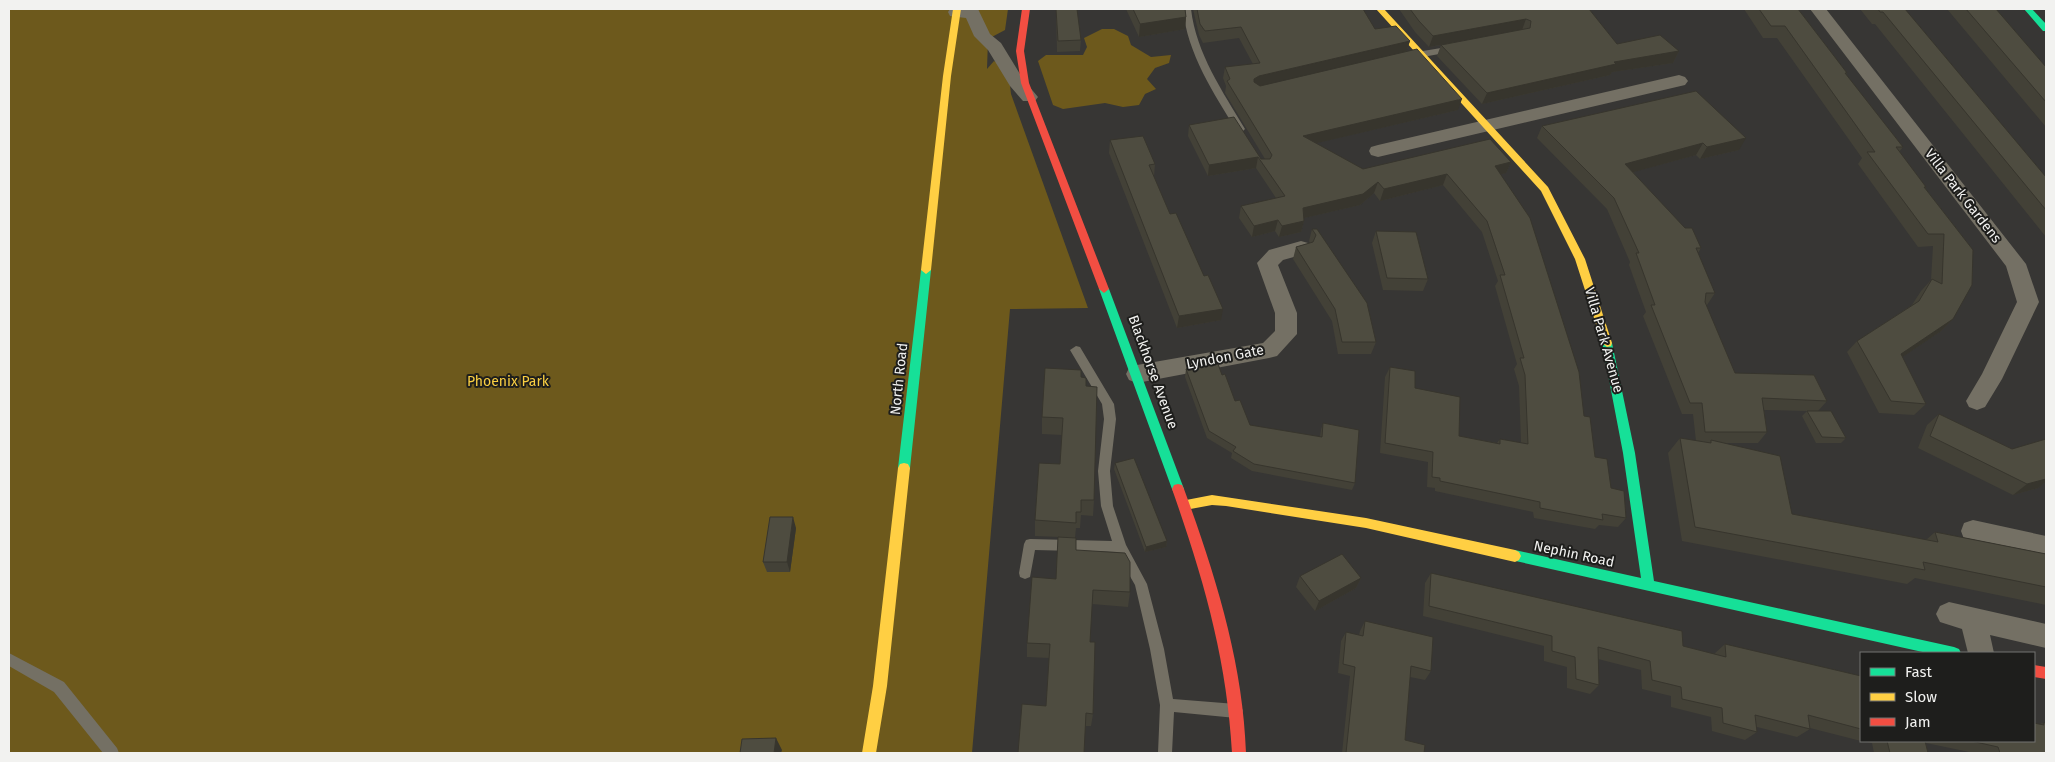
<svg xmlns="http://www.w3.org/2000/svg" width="2055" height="762" font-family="'Fira Sans',sans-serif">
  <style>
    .green { fill: #6d591c }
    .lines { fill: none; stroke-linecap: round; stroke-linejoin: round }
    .lane { fill: #747064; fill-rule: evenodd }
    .street { fill: #747064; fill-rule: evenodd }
    .fast { fill: #16e098; fill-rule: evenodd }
    .slow { fill: #ffcf43; fill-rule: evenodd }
    .jam { fill: #f24e42; fill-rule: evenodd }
    .wall { fill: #434137 }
    .shaded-wall { fill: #37352d }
    .building { fill: #4e4c40; stroke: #37352d }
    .labels { text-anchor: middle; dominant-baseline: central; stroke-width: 4; stroke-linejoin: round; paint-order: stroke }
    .street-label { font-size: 14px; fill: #f2f2f0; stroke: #1e1e1c }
    .park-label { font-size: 14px; fill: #facf42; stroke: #1e1e1c }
  </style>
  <rect width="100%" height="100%" fill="#373634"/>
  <!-- green -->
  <path class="green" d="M9 9H1008L1005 30 988 39 987 69 994 61 1008 69 1011 94 1088 308 1010 309 972 753H9Z
    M1102 29H1114L1128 36 1131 45 1151 57 1171 55 1169 63 1155 68 1147 79 1156 89 1145 94 1139 105 1123 107 1105 103 1063 109 1053 105 1038 61 1046 55H1083L1087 47 1084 38Z"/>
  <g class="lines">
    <!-- lane -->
    <path class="lane" d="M1183 9H1191C1196 53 1223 92 1245 129L1243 131H1237C1214 94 1187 53 1183 9Z
      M1453 46 1456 47V51L1417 58 1413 55 1417 52Z
      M1076 346 1080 347 1114 404 1116 419 1110 471 1113 506 1126 545 1147 584 1164 649 1173 699 1236 704 1241 706 1243 711 1241 716 1236 718 1174 712 1172 753H1158L1160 705 1150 649 1135 585 1116 552 1035 550 1030 577 1025 579 1020 577 1019 573 1024 544 1026 540 1030 539 1112 541 1101 506 1098 471 1104 419 1102 404 1070 350Z
      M9 653 64 682 117 748 119 753H103L54 692 9 666Z"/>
    <!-- street -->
    <path class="street" d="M950 9H978L990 34 1001 43 1023 79 1038 97 1035 101H1023L1010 86 988 50 974 36 966 18 950 16 948 12Z
      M1810 9H1826L2026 264 2039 302 2002 379 1985 407 1977 410 1969 407 1966 401 1982 374 2017 302 2006 266Z
      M1679 75 1685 77 1688 81 1685 85 1378 157 1371 155 1369 151 1371 147 1378 145Z
      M1301 241 1308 243 1311 248 1308 253 1283 260 1278 265 1297 313V334L1277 356 1269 358 1137 383 1129 380 1126 374 1129 368 1137 365 1263 343 1275 331V313L1257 263 1269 250Z
      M1973 520 2046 536V558L1964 539 1961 531 1964 523Z
      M1949 602 2046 624V648L1990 635 1994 653H1968L1962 629 1940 622 1936 614 1940 606Z"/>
    <!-- fast -->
    <path class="fast" d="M2024 9H2032L2046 24V31H2043Z
      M926 266 931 270 910 468 908 472 904 473 900 472 898 468 921 270Z
      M1104 285 1109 289 1184 489 1182 493 1178 494 1174 493 1172 489 1099 289Z
      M1607 339 1612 343 1635 453 1654 581 1954 647 1959 649 1961 653H1927L1511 560 1509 556 1511 552 1515 550 1641 578 1623 453 1602 343Z"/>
    <!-- slow -->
    <path class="slow" d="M953 9H961L951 76 931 270 926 274 921 270 943 76Z
      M1376 9H1384L1548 187 1585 259 1612 343 1611 346 1607 347 1602 343 1575 259 1541 191Z
      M904 463 908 464 910 468 887 686 876 753H862L873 686 898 468 900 464Z
      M1212 495 1366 518 1515 550 1519 552 1521 556 1519 560 1515 562 1366 528 1226 506 1212 505 1185 510 1181 509 1179 505 1181 501Z"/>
    <!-- jam -->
    <path class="jam" d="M1022 9H1030L1024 51 1029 83 1109 289 1104 293 1099 289 1021 83 1016 51Z
      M1178 484 1182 485 1184 489C1215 574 1243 662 1246 753H1232C1227 659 1203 577 1172 489L1174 485Z
      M2034 665 2046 667V679L2034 677Z"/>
  </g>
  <!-- wall -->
  <path class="wall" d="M1056 9 1081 40 1080 51 1057 52Z
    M1126 9H1185L1186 17 1185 29 1139 37Z
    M1193 9H1363L1375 29 1410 41 1406 52 1458 110 1316 143 1363 169 1511 162 1506 173 1501 174 1584 416 1595 457 1626 518 1618 527 1599 525 1595 529 1534 518 1533 512 1435 491V488L1427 487 1428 462 1380 453 1385 377 1390 367 1415 388 1459 436 1497 443 1500 439 1521 443 1519 386 1514 369 1517 364 1495 286 1498 281 1482 232 1443 185 1380 201 1374 193 1360 205 1304 218V221L1301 232 1279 237 1275 231 1252 237 1239 218 1241 206 1276 198 1256 168 1208 176 1188 136 1189 125 1261 159H1265L1225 93 1226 86 1223 78 1225 67 1253 64 1239 38 1203 43 1199 35Z
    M1399 9H1589L1617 44 1679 51 1673 63 1612 72 1610 75 1482 104 1437 56 1441 45 1429 47 1415 32Z
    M1744 9H1800L1799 10 1847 73 1846 75 1903 147 1899 152 1926 187 1925 188 1973 250 1953 319 1941 331 1902 357 1926 404 1914 415 1879 413 1847 352 1857 341 1912 305 1921 291 1931 280 1933 246 1918 247 1858 164 1862 158 1777 38H1763Z
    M1860 9H1905L2046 177V237L1875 24H1872Z
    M1947 9H1996L2046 67V127Z
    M1696 91 1739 150 1700 159 1696 155 1633 172 1701 248 1698 253 1715 293 1707 305H1706L1735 373 1827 401 1818 411 1846 438 1841 443H1816L1802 416 1807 411 1764 410 1767 432 1758 443H1723L1792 514 1926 540 1935 532 2046 554V605L1915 578 1907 584 1682 541 1668 453 1680 438 1696 441 1693 414H1682L1643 316 1646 312 1629 265 1630 262 1607 209 1537 138 1542 126Z
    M1110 140 1155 164 1154 177 1170 214 1221 320 1177 328 1109 153Z
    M1312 229H1317L1376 342 1371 354H1338L1332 321 1293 259 1296 247 1310 243 1309 241Z
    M1376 231 1428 279 1423 291 1383 290 1372 243Z
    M1186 369 1222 375 1235 401 1250 425 1320 437 1321 430 1323 423 1355 483 1352 490 1252 471 1231 458 1232 453 1207 438 1185 377Z
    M1081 377 1086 386 1094 500 1093 516 1081 515 1080 528H1076L1075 538 1076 550 1130 592 1128 607 1092 604 1090 642 1093 714 1091 726H1086L1046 706 1049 658 1027 657V643L1056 579 1060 537 1035 536V520L1060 464 1062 435 1042 434V417Z
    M1939 414 2012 449 2044 483 2038 488 2013 495 1918 448 1927 425Z
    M1115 463 1167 541 1166 547 1145 552 1114 469Z
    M796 528 790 572H767L763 562Z
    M1431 573 1683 646 1714 654 1725 644 1861 676V741L1810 728V729L1797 737 1757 727V732L1745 740 1712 731 1711 717 1671 707V696L1642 689 1641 670 1598 659 1599 685 1590 694 1567 688V667L1544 661V646L1423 616 1425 583Z
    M1300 576 1361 578 1356 588 1315 611 1296 587Z
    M1365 621 1431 671 1425 680 1410 677 1405 740 1424 753H1342L1350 676 1338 673 1341 641 1346 632 1359 635 1360 631Z
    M2043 723H2046V753H1974L1926 743 1928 753H1874L1872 743 1862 741H2034L2040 724Z"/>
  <!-- shaded-wall -->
  <path class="shaded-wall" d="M1186 17 1185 29 1139 37 1140 24Z
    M1526 19 1522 30 1429 47 1433 36Z
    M1410 41 1406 52 1252 90 1254 79 1259 76Z
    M1679 51 1673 63 1612 72 1610 75 1482 104 1487 93 1614 62Z
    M1462 99 1458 110 1300 147 1303 136Z
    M1746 138 1739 150 1700 159 1707 147Z
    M1703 143 1696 155 1619 176 1625 164Z
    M1258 157 1256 168 1208 176 1209 165Z
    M1511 162 1506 173 1490 177 1495 166Z
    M1447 174 1443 185 1380 201 1384 189Z
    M1378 182 1374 193 1360 205 1300 219 1303 208Z
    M1278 220 1275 231 1252 237 1254 226Z
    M1304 221 1301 232 1279 237 1282 226Z
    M1223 309 1221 320 1177 328 1179 316Z
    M1953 319 1941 331 1889 366 1901 354Z
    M2046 477V483H2044L2038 488 2013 495 2027 484Z
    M793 517 796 528 790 572 787 562Z
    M1167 541 1166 547 1145 552 1146 547Z
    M1361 578 1356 588 1315 611 1319 601Z
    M776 738 782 750 781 753H774Z"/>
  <!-- building -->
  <path class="building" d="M1056 9H1077L1081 40 1058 41Z
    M1133 9H1185L1186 17 1140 24Z
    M1197 9H1363L1375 29 1396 26 1410 41 1259 76 1254 79V82L1260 86 1417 49 1462 99 1303 136 1363 169 1490 139 1511 162 1495 166 1530 218 1579 372 1584 416 1590 417 1595 457 1607 459 1611 488 1624 491 1626 518 1602 514 1603 520 1540 508V502L1440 481V478L1432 477 1433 452 1385 443 1390 367 1415 371V388L1460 397 1459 436 1500 444V439L1528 444 1525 375 1520 358H1524L1500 275H1505L1487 221 1447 174 1384 189 1378 182 1363 194 1303 208 1304 221 1282 226 1278 220 1254 226 1241 206 1285 196 1258 157 1209 165 1189 125 1234 117 1261 159H1270L1272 155 1227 81 1230 79 1225 67 1260 63 1241 27 1205 31 1200 24Z
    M1410 9H1589L1617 44 1660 35 1679 51 1614 62 1616 64 1487 93 1441 45 1530 28 1531 21 1526 19 1433 36 1419 21Z
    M1759 9H1798L1847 73H1845L1903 147H1896L1926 187H1924L1973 250 1972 285 1953 319 1901 354 1926 404 1891 401 1857 341 1919 301 1932 279 1942 284 1944 234H1928L1867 152H1875L1785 26H1771Z
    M1878 9H1905L2046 177V210L1883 12H1880Z
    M1966 9H1996L2046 67V102Z
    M1696 91 1746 138 1707 147 1703 143 1625 164 1685 228H1692L1701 248H1696L1715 293H1706L1705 302 1735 373 1814 375 1827 401 1762 398 1767 432H1705L1702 403H1690L1651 305H1655L1636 253H1639L1614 198 1542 126Z
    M1143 136 1155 164 1149 165 1170 214 1176 213 1204 276 1208 275 1223 309 1179 316 1110 140Z
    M1312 229H1317L1367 303 1376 342H1342L1335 309 1296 247 1313 242 1316 235Z
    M1376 231 1416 232 1428 279 1387 278Z
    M1218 364 1222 375 1225 374 1235 401 1240 400 1250 425 1322 437 1323 423 1359 430 1355 483 1254 464 1233 451 1236 447 1209 431 1186 369Z
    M1045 368 1081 370V377L1086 378V386L1097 387 1094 500H1081V512H1076V523L1035 520 1039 463 1060 464 1063 418 1042 417Z
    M1807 411H1831L1846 438 1822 437Z
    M1939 414 2012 449 2046 439V479L2027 484 1930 436Z
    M1680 438 1711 443V440L1780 456 1792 514 1938 542 1935 532 2046 554V587L1923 562 1925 570 1695 527Z
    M1134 458 1167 541 1146 547 1115 463Z
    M770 517H793L787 562H763Z
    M1058 537 1076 538V550L1125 553 1130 562V592L1093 590 1090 642H1095L1093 714 1086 713 1084 753H1018L1022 704 1046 706 1050 644 1027 643 1032 577 1056 579Z
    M1342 554 1361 578 1319 601 1300 576Z
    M1431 573 1682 631 1683 646 1726 657 1725 644 1861 676V729L1808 715 1810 729 1755 715 1757 732 1723 723 1722 708 1682 699 1681 687 1652 680 1650 661 1598 647 1599 685 1576 679 1575 657 1552 651V636L1429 606Z
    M1365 621 1433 637 1431 671 1411 666 1405 740 1425 745 1424 753H1346L1355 667 1343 664 1346 632 1363 636Z
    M2034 723 2044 725 2043 723H2046V753H2000L1998 747 1971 741H2034Z
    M776 738 774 753H740L742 739Z
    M1887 741H1925L1928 753H1890Z"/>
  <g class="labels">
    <!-- street labels -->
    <g class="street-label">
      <text transform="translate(1963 196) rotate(52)">Villa Park Gardens</text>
      <text transform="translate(1604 340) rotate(74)">Villa Park Avenue</text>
      <text transform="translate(1225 357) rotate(-11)">Lyndon Gate</text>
      <text transform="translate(1153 372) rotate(70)">Blackhorse Avenue</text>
      <text transform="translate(899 379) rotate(-84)">North Road</text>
      <text transform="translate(1574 554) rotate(12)">Nephin Road</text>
    </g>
    <!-- park labels -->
    <g class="park-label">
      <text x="508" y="381">Phoenix Park</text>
    </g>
  </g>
  <!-- border -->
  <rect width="2055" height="762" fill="none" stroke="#f2f2f0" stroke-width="20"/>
  <!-- legend -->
  <rect x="1860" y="652" width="175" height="90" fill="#1e1e1c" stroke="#737371"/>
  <rect x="1870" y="668" width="25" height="8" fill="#16e098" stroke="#737371"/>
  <text x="1905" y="677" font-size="15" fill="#f2f2f0">Fast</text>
  <rect x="1870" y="693" width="25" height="8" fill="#ffcf43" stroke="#737371"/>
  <text x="1905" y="702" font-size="15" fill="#f2f2f0">Slow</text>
  <rect x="1870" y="718" width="25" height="8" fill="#f24e42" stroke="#737371"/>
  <text x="1905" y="727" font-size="15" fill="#f2f2f0">Jam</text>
</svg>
